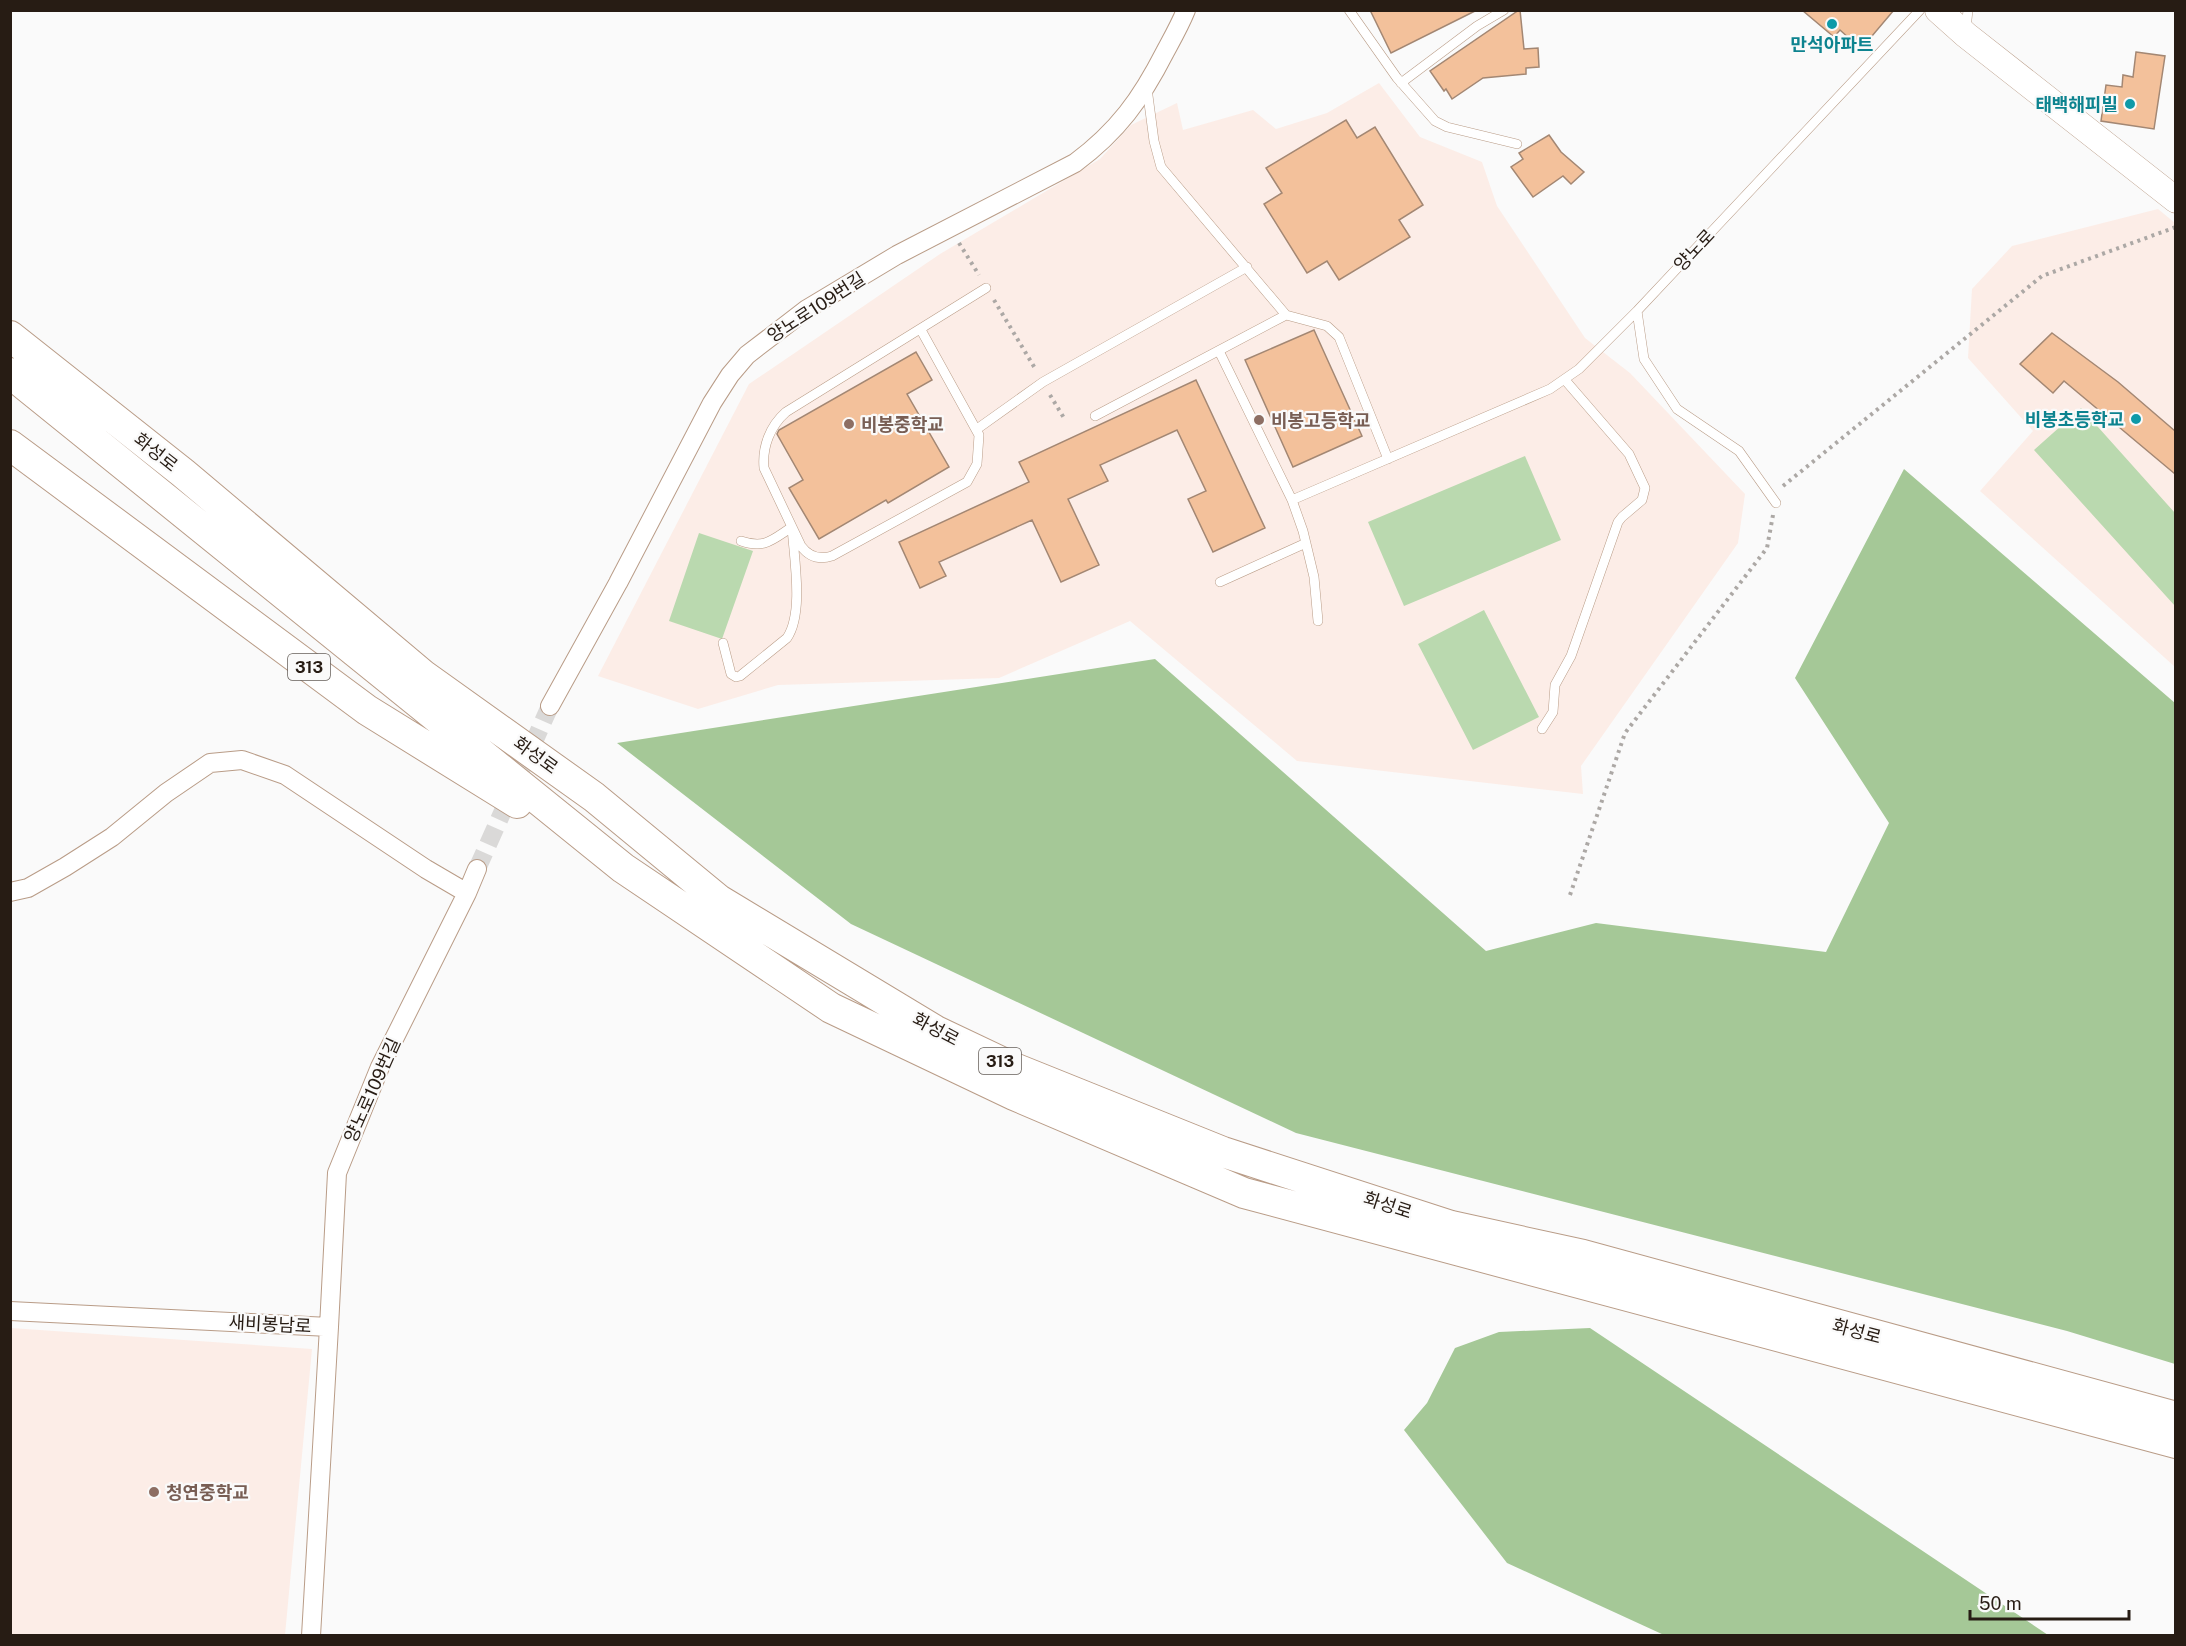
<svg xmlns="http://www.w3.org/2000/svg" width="2186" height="1646" font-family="'Public Sans','Noto Sans KR',sans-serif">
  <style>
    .education { fill: #fcede7 }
    .green { fill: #bad9af }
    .forest { fill: #a5c897 }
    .building { fill: #f3c19b; stroke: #a38773; stroke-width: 1.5 }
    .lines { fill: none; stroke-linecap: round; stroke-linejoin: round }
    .street-tunnel { stroke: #dad9d8; stroke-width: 18; stroke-dasharray: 18 9; stroke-linecap: butt }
    .lane-casing { stroke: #b99c87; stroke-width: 10 }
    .street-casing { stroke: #b99c87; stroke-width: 20 }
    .secondary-casing { stroke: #b99c87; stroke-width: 27 }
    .primary-casing { stroke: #b99c87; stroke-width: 32 }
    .path { stroke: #aca8a5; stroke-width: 4; stroke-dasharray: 3 4.5; stroke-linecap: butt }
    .lane { stroke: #fff; stroke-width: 9 }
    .street { stroke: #fff; stroke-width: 18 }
    .secondary { stroke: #fff; stroke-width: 26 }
    .primary { stroke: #fff; stroke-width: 30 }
    .culture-dot { fill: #0f9aa8; stroke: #fafafa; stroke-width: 2 }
    .education-dot { fill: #8d6e63; stroke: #fafafa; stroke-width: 2 }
    .labels { text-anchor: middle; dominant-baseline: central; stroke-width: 4.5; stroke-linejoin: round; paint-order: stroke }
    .shield { fill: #fafafa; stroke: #665f59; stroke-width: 1.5 }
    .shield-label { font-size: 16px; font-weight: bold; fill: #271c14 }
    .culture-label { font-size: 18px; font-weight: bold; fill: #0d838f; stroke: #fafafa; text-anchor: end }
    .street-label { font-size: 18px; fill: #271c14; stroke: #fafafa }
    .education-label { font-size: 18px; font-weight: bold; fill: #785e54; stroke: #fafafa; text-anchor: start }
  </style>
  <rect width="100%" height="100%" fill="#fafafa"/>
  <!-- education -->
  <path class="education" d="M1379 83 1420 137 1482 162 1497 206 1585 338 1630 373 1745 494 1738 543 1581 766 1583 794 1297 761 1130 621 999 678 778 685 698 709 598 676 749 384 940 254 1100 159 1131 125 1177 103 1183 130 1253 110 1276 129 1327 113Z
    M2158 209 2175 223V667L1980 491 2033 431 1968 358 1972 289 2012 246Z
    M11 1328 312 1349 285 1635H11Z"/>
  <!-- green -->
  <path class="green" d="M2081 408 2175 513V606L2034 450Z
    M1525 456 1561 540 1404 606 1368 522Z
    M699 533 753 551 722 639 669 621Z
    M1484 610 1539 717 1473 750 1418 644Z"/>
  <!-- forest -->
  <path class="forest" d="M1904 469 2175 703V1364L2067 1331 1296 1133 851 924 617 743 1155 659 1486 951 1596 923 1826 952 1889 823 1795 678Z
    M1590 1328 2048 1635H1664L1507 1563 1404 1430 1427 1403 1455 1348 1499 1332Z"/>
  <!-- building -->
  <path class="building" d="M1370 10H1477L1391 53Z
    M1519 10H1520L1524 49 1538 48 1539 67 1526 68V74L1483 78 1452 99 1446 89 1444 91 1430 71Z
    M1802 10H1894L1861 49 1840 30 1834 37Z
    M2136 52 2165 56 2154 129 2101 121 2106 85 2122 87 2123 75 2133 77Z
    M1346 120 1357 138 1375 127 1423 205 1399 220 1410 237 1339 280 1327 261 1307 273 1264 204 1282 193 1266 168Z
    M1549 135 1561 152 1584 172 1571 184 1563 176 1533 197 1511 167 1523 159 1519 153Z
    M1314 330 1362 436 1293 467 1245 360Z
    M2052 333 2118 382 2175 431V474L2064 381 2053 393 2020 364Z
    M916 352 932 380 907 394 949 467 888 503 886 500 819 539 789 488 803 480 777 434 779 430Z
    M1196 380 1265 528 1213 552 1188 499 1206 491 1177 430 1100 465 1108 481 1068 499 1099 565 1061 582 1032 520 939 562 946 576 920 588 899 542 1029 482 1019 462Z"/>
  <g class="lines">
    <!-- street-tunnel -->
    <path class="street-tunnel" d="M477 869 550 706"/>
    <!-- lane casing -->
    <g class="lane-casing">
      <path id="lane" d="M1349 10 1397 78 1435 121 1447 127 1517 144
        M1966 29 1968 10
        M1401 83 1477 26 1504 10
        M1147 88 1154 141 1161 167 1286 315 1327 326 1339 337 1388 459
        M921 330 979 435 977 464 967 482 832 556C819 560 809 557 801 546L764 468C762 447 770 426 786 412L986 288
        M1219 351 1292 500 1303 531 1314 577 1318 621
        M1095 416 1286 315
        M977 429 1043 382 1247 267
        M1292 500 1550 389 1579 369 1637 311
        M1776 503 1739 451 1677 409 1644 359 1637 311 1920 10
        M1220 582 1306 543
        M723 643 731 674 736 677 740 676 787 638C804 613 794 558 792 527 772 540 765 549 741 541
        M1542 729 1553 712 1555 685 1571 656 1618 522 1622 517 1642 500 1645 488 1629 454 1565 380"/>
    </g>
    <!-- street casing -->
    <g class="street-casing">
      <path id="street" d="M550 706 618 583 712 403 730 375 747 355 807 309 897 255 1075 163C1118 131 1141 99 1165 52 1172 39 1180 25 1186 10
        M10 892 28 888 65 867 112 837 166 793 210 763 242 760 285 775 426 869 467 893
        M10 1311 329 1327 311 1636
        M329 1327 337 1173 380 1067 467 893 477 869"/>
    </g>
    <!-- secondary casing -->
    <g class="secondary-casing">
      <path id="secondary" d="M1938 10 1966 35 2176 200"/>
    </g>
    <!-- primary casing -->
    <g class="primary-casing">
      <path id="primary" d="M10 336 183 473 423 675 594 797 719 900 936 1031 1014 1068 1223 1152 1451 1226 1583 1255 2176 1417
        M10 373 623 868 831 1008 1014 1095 1244 1193 2176 1443
        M10 445 367 710 517 803"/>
    </g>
    <!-- path -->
    <path class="path" d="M959 243 979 275
      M994 300 1036 370
      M1050 395 1064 418
      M1783 486 2042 276 2176 227
      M1570 895 1625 733 1767 548 1773 515"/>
    <!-- lane -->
    <use href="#lane" class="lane"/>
    <!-- street -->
    <use href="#street" class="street"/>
    <!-- secondary -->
    <use href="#secondary" class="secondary"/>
    <!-- primary -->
    <use href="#primary" class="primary"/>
  </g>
  <!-- markers -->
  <g class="culture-dot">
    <circle cx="1832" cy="24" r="6"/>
    <circle cx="2130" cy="104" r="6"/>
    <circle cx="2136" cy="419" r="6"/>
  </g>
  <g class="education-dot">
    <circle cx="1259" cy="420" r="6"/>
    <circle cx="849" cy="424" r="6"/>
    <circle cx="154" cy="1492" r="6"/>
  </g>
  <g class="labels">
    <!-- shield labels -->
    <g class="shield">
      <rect x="288" y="654" width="42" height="26" rx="4.5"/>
      <rect x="979" y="1048" width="42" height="26" rx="4.5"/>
    </g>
    <g class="shield-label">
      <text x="309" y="667">313</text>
      <text x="1000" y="1061">313</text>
    </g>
    <!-- culture labels -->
    <g class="culture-label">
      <text x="1832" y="44" text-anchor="middle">만석아파트</text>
      <text x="2118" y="104">태백해피빌</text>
      <text x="2124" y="419">비봉초등학교</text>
    </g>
    <!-- street labels -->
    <g class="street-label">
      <text transform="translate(1694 250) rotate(-47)">양노로</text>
      <text transform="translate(816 307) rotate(-33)">양노로109번길</text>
      <text transform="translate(156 452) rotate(38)">화성로</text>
      <text transform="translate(536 755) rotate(36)">화성로</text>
      <text transform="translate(936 1029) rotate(28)">화성로</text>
      <text transform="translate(372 1090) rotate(-66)">양노로109번길</text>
      <text transform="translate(1388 1205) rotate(18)">화성로</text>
      <text transform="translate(270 1324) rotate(3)">새비봉남로</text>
      <text transform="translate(1857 1331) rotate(15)">화성로</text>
    </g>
    <!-- education labels -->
    <g class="education-label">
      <text x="1271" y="420">비봉고등학교</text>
      <text x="861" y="424">비봉중학교</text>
      <text x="166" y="1492">청연중학교</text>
    </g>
  </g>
  <!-- border -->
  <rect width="2186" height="1646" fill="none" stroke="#271c14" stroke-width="24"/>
  <!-- scale -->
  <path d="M1970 1610v9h159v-9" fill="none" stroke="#271c14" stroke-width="3"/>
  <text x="1979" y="1610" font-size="18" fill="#271c14" stroke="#fafafa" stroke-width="4.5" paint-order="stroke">50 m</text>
</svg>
